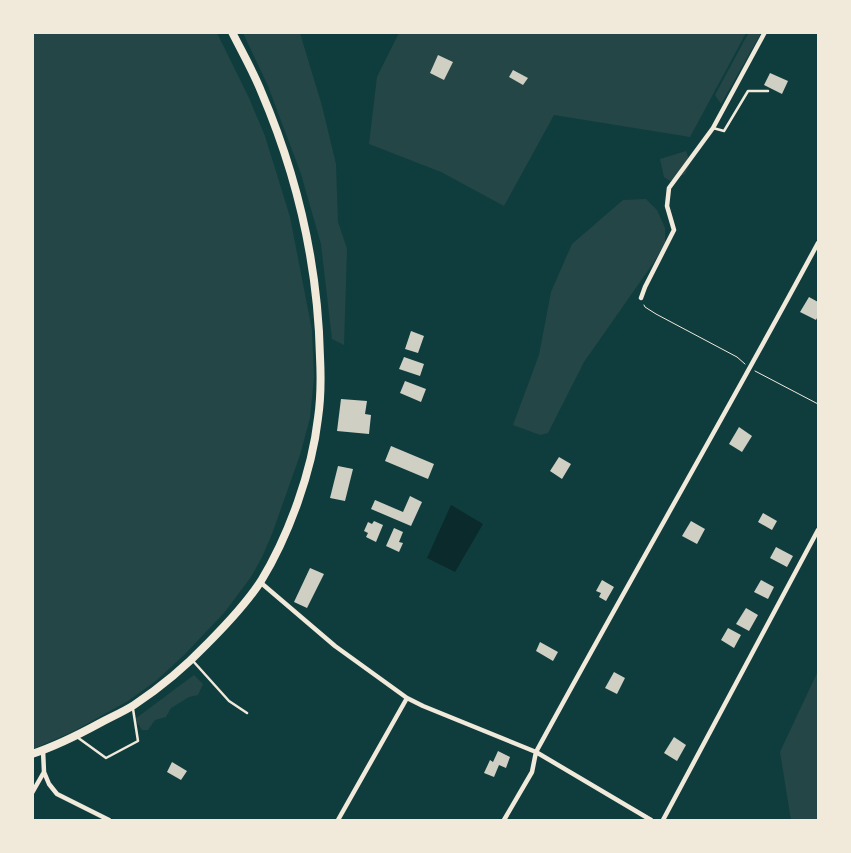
<svg xmlns="http://www.w3.org/2000/svg" width="851" height="853" font-family="Montserrat,sans-serif">
  <style>
    .green { fill: #244646 }
    .water { fill: #0a2a2b }
    .building { fill: #cfcfc3 }
    .lines { fill: none; stroke-linecap: round; stroke-linejoin: round }
    .path { stroke: #f1e9da; stroke-width: 1 }
    .service { stroke: #f1e9da; stroke-width: 2.5 }
    .minor { stroke: #f1e9da; stroke-width: 4.5 }
    .primary { stroke: #f1e9da; stroke-width: 8 }
  </style>
  <rect width="100%" height="100%" fill="#0f3d3e"/>
  <!-- green -->
  <path class="green" d="M749 32 761 33 721 104 715 95Z
    M32 33H217L249 98 265 136 290 217 312 330 314 377 310 418 300 455 272 534 262 557 251 577 224 613 184 655 157 680 128 701 72 732 33 749Z
    M243 33H300L322 106 336 164 338 222 347 249 344 345 332 339 321 244 301 174 268 86Z
    M399 33H746L690 137 554 115 504 206 441 172 369 144 377 77Z
    M686 151 690 163 685 174 670 181 664 177 660 159Z
    M646 199 657 210 665 228V243L654 262 584 362 548 433 540 435 513 425 539 355 551 292 572 244 623 200Z
    M818 671V820H791L780 752Z
    M194 675 203 684 198 695 189 697 171 708 166 717 155 720 148 730H142L135 719Z"/>
  <!-- water -->
  <path class="water" d="M451 505 483 524 455 572 427 558Z"/>
  <!-- building -->
  <path class="building" d="M438 55 453 62 444 80 430 73Z
    M513 70 528 78 523 85 509 77Z
    M770 73 788 81 782 94 764 85Z
    M809 297 818 302V316L816 320 800 312Z
    M411 331 424 336 418 353 405 349Z
    M404 357 424 364 420 376 399 369Z
    M405 381 426 389 421 402 400 393Z
    M341 399 367 401 365 414 371 415 369 434 337 431Z
    M739 427 752 436 742 452 729 444Z
    M391 446 434 464 428 479 385 461Z
    M559 457 571 464 562 479 550 471Z
    M338 466 353 469 345 501 330 498Z
    M410 496 422 502 411 526 371 509 375 500 403 512Z
    M763 513 777 521 772 530 758 522Z
    M374 521 383 525 376 542 366 537 368 533 364 531 368 522 372 524Z
    M691 521 705 529 697 544 682 536Z
    M394 528 403 532 399 542 403 543 399 552 386 546Z
    M776 547 793 556 787 567 770 558Z
    M310 568 324 574 307 608 294 602Z
    M602 580 614 587 606 601 599 597 601 593 596 591Z
    M761 580 774 587 768 599 754 592Z
    M746 608 758 615 749 631 736 624Z
    M728 628 741 635 734 648 721 640Z
    M540 642 558 652 553 661 536 651Z
    M614 672 625 678 617 694 605 688Z
    M674 737 686 745 677 761 664 753Z
    M498 751 510 757 506 768 499 765 494 777 484 773 490 760 493 762Z
    M172 762 187 771 181 780 167 772Z"/>
  <g class="lines">
    <!-- path -->
    <path class="path" d="M644 305 645 307 656 314 737 357 745 364
      M755 371 818 404"/>
    <!-- service -->
    <path class="service" d="M713 128 724 131 748 91H768
      M193 661 229 701 247 713
      M77 737 106 758 138 741 133 709"/>
    <!-- minor -->
    <path class="minor" d="M641 298 645 287 674 230 667 206 669 188 713 128 765 32
      M260 582 335 646 407 698 423 706 536 752 651 820
      M44 772 49 784 57 794 109 820
      M32 793 44 772 43 750
      M338 820 407 698
      M504 820 532 772 536 752C629 581 726 414 818 243
      M663 820 818 530"/>
    <!-- primary -->
    <path class="primary" d="M32 754C56 746 78 735 100 723 111 717 123 712 134 705 161 687 185 667 207 644 227 624 246 604 261 581 289 535 312 471 318 418 321 398 321 377 320 357 318 266 297 175 261 91 253 71 242 52 232 32"/>
  </g>
  <!-- border -->
  <rect width="851" height="853" fill="none" stroke="#f1e9da" stroke-width="68"/>
</svg>
